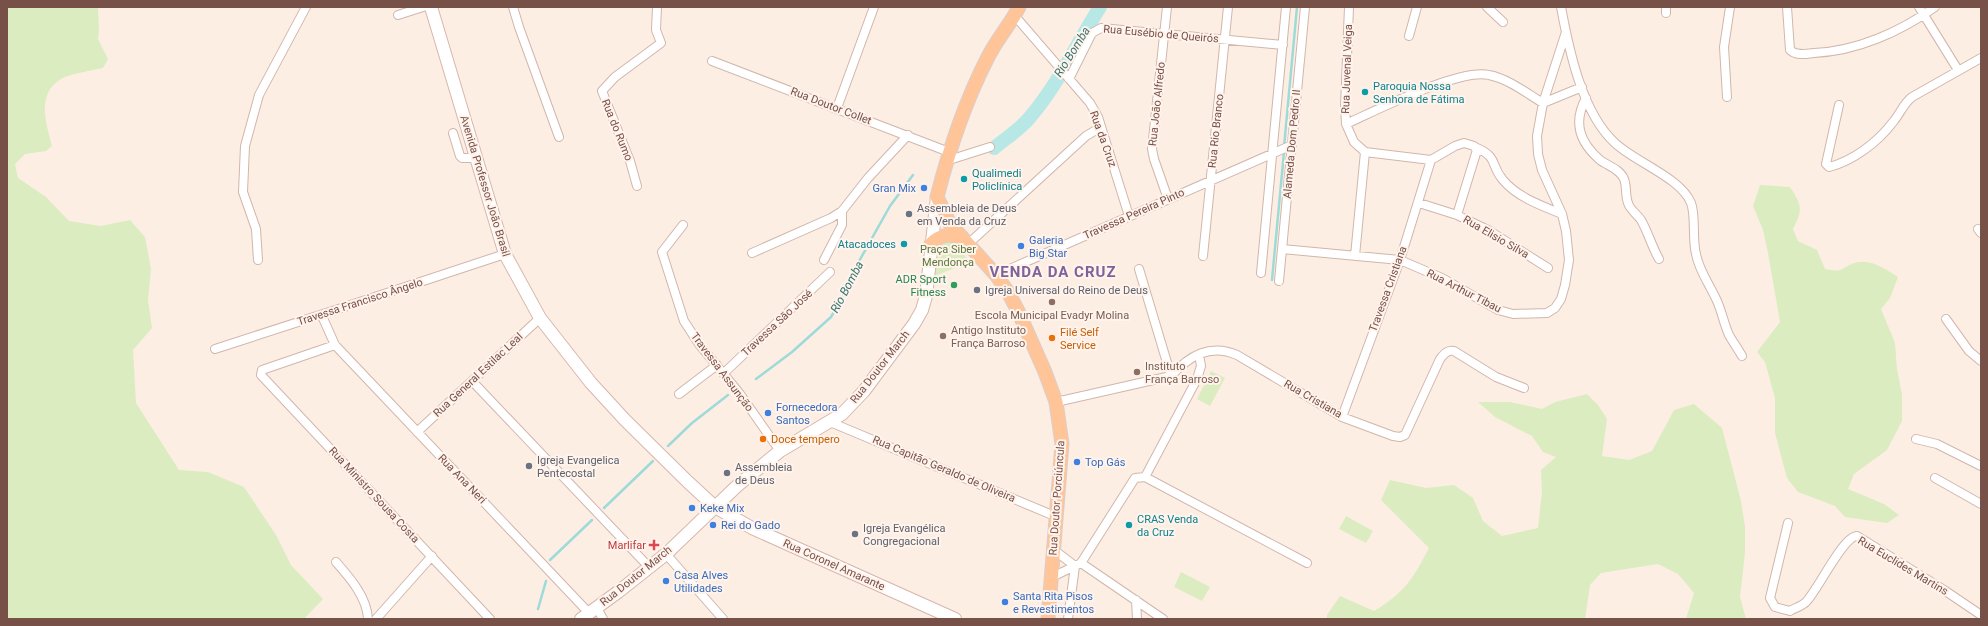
<svg xmlns="http://www.w3.org/2000/svg" width="1988" height="626" font-family="Roboto,sans-serif">
  <style>
    .green { fill: #dbecc1 }
    .lines { fill: none; stroke-linecap: round; stroke-linejoin: round }
    .stream { stroke: #9ddad8; stroke-width: 2.5 }
    .river { stroke: #b7e8e6; stroke-width: 14 }
    .minor-casing { stroke: #d1b6ac; stroke-width: 10 }
    .secondary-casing { stroke: #d8b6ab; stroke-width: 14 }
    .primary-casing { stroke: #d9cecc; stroke-width: 15 }
    .minor { stroke: #fff; stroke-width: 8 }
    .secondary { stroke: #fff; stroke-width: 12 }
    .primary { stroke: #ffc599; stroke-width: 13 }
    .culture-dot { fill: #0f9aa8; stroke: #fff3eb; stroke-width: 1.5 }
    .shop-dot { fill: #3f7fe0; stroke: #fff3eb; stroke-width: 1.5 }
    .worship-dot { fill: #6b7280; stroke: #fff3eb; stroke-width: 1.5 }
    .leisure-dot { fill: #2e9e5b; stroke: #fff3eb; stroke-width: 1.5 }
    .education-dot { fill: #8d6e63; stroke: #fff3eb; stroke-width: 1.5 }
    .food-dot { fill: #e8710a; stroke: #fff3eb; stroke-width: 1.5 }
    .health-dot { fill: #e0444e; stroke: #fff3eb; stroke-width: 1.5 }
    .labels { text-anchor: middle; dominant-baseline: central; stroke-width: 4; stroke-linejoin: round; paint-order: stroke }
    .street-label { font-size: 11px; fill: #775048; stroke: #fff3eb }
    .culture-label { font-size: 11px; fill: #0d838f; stroke: #fff3eb; text-anchor: start }
    .shop-label { font-size: 11px; fill: #366cbe; stroke: #fff3eb; text-anchor: start }
    .worship-label { font-size: 11px; fill: #5b616d; stroke: #fff3eb; text-anchor: start }
    .park-label { font-size: 11px; fill: #59783c; stroke: #fff3eb }
    .leisure-label { font-size: 11px; fill: #27864d; stroke: #fff3eb; text-anchor: end }
    .education-label { font-size: 11px; fill: #785e54; stroke: #fff3eb; text-anchor: start }
    .food-label { font-size: 11px; fill: #c56008; stroke: #fff3eb; text-anchor: start }
    .health-label { font-size: 11px; fill: #be3a42; stroke: #fff3eb; text-anchor: end }
    .water-label { font-size: 12px; font-style: italic; fill: #387674; stroke: #fff3eb }
    .district-label { font-size: 15px; font-weight: bold; letter-spacing: 1px; fill: #7d639b; stroke: #fff3eb }
  </style>
  <rect width="100%" height="100%" fill="#fdeee4"/>
  <!-- green -->
  <path class="green" d="M7 7H98L99 29 98 39 108 59 103 68C94 70 69 74 61 79 36 94 46 123 52 146L46 151 25 154 15 164 18 178 46 197 69 221 101 226 130 220 145 237 151 269 148 300 152 328 133 350 136 403 179 470 208 472 244 487 276 535 291 565 323 599 304 619H7Z
    M1760 185 1790 187C1802 205 1803 210 1793 229L1798 241 1817 250 1825 269C1845 273 1838 269 1854 263 1871 258 1885 269 1898 277L1890 298 1881 309 1895 343 1897 369 1902 395V421L1887 450 1854 474 1848 489 1884 504 1899 515 1887 523 1845 517 1835 506 1798 492 1787 478 1775 433V398L1765 362 1757 352 1780 322 1768 253 1763 230 1753 206Z
    M949 240 955 243 970 262 932 277 935 249 938 243Z
    M1211 371 1225 378 1210 406 1197 399Z
    M1587 394 1598 405 1607 419 1602 456 1629 460 1652 451 1674 410 1694 404 1722 428 1741 501 1745 527V552L1740 597 1746 619H1686L1694 593 1678 574 1658 564 1601 573 1590 585 1585 619H1327V615L1340 596 1374 611C1404 593 1413 579 1429 548L1381 500 1390 480 1426 488 1454 485 1473 498 1483 521 1502 536 1538 528 1542 492 1541 470 1556 457 1543 452 1532 436 1495 417 1478 402H1510L1542 409 1555 402Z
    M1346 516 1373 531 1366 543 1339 529Z
    M1181 572 1210 587 1202 601 1174 587Z"/>
  <g class="lines">
    <!-- stream -->
    <path class="stream" d="M1284 147 1297 7
      M1272 280 1284 152
      M756 379 792 352 831 317 845 293 853 272 890 206 913 175
      M668 446 692 423 728 395
      M604 508 653 461
      M550 560 592 520
      M538 609 546 581"/>
    <!-- river -->
    <path class="river" d="M994 148C1006 138 1021 129 1031 116 1059 83 1077 43 1100 7"/>
    <!-- minor casing -->
    <g class="minor-casing">
      <path id="minor" d="M513 7 519 27 559 137
        M1167 7 1152 149 1154 159 1168 199
        M1349 7 1345 107 1346 124 1354 142 1365 152 1431 160 1455 146 1464 143 1474 146 1477 150 1457 215
        M1487 7 1503 22
        M1561 7C1569 50 1582 113 1615 143 1635 162 1681 178 1691 203 1696 215 1692 239 1696 254 1699 271 1710 285 1717 301 1722 312 1724 324 1729 335 1733 342 1738 349 1742 356
        M1787 7 1790 50C1796 56 1806 54 1814 53 1857 51 1900 32 1935 7
        M1919 7 1958 70
        M1666 13V7
        M398 15 423 7
        M1015 16 1090 103 1098 117 1129 216
        M1409 36 1417 7
        M712 61 949 152
        M1069 79 1092 33 1101 28 1283 45
        M1727 97 1724 47 1730 7
        M1586 98C1573 122 1579 142 1600 160 1608 166 1620 169 1624 179 1627 186 1625 195 1628 203 1630 210 1637 214 1641 220 1648 232 1652 247 1659 259
        M1839 105 1826 164 1829 167C1853 161 1878 142 1893 122 1900 114 1903 104 1912 97L1981 58
        M837 108 874 7
        M1346 124C1375 111 1459 68 1489 75 1509 79 1526 93 1543 103L1582 87
        M453 133 460 156 462 158H475
        M1477 148C1499 158 1490 165 1503 180 1517 197 1542 206 1562 214
        M946 161 990 147
        M637 186 630 161 602 91 615 77 661 43 656 30 657 7
        M1419 203 1457 215 1488 230 1548 268
        M683 225 662 252 684 321 699 344 740 394 780 451
        M1978 229 1981 233
        M967 245 1086 136 1101 127
        M1282 249 1400 260 1442 278 1498 310 1513 314 1547 313 1555 308 1561 299 1565 285 1569 260 1566 231 1562 214 1542 170 1538 154 1537 136 1543 103 1566 32
        M752 253 831 218 842 211
        M1203 256 1228 7
        M1355 256 1365 152
        M258 260 256 229 243 192 245 146 259 95 306 7
        M824 260 842 225V211L868 178 908 135
        M1139 269 1171 376
        M1261 273 1286 7
        M996 275 1292 145
        M1279 281 1305 7
        M322 316 335 345 589 613
        M1946 319 1969 351 1981 361
        M335 345 262 370 261 375 490 619
        M215 349C312 318 408 286 505 254
        M724 373 830 272
        M472 381 649 567
        M679 394 717 365
        M1056 402 1171 376C1189 356 1210 343 1237 355L1342 417 1393 436 1400 437 1405 435 1440 359C1444 354 1447 350 1454 351L1496 377 1524 388
        M1342 417 1400 260 1431 160
        M830 422 1057 517
        M417 432 540 318
        M1916 439 1937 444 1981 466
        M1145 477 1307 563
        M1935 478 1981 504
        M1788 523 1770 598 1775 607 1790 611C1795 608 1802 606 1806 602 1818 590 1843 536 1857 536L1944 590 1981 615
        M666 554 723 619
        M336 562C350 578 367 597 368 619
        M1081 563 1163 619
        M1052 577 1075 566 1054 550
        M1136 600 1137 619
        M597 608 603 619
        M376 619 432 556
        M1068 619 1075 566 1081 563 1135 478 1145 477 1197 379 1201 366 1200 360"/>
    </g>
    <!-- secondary casing -->
    <g class="secondary-casing">
      <path id="secondary" d="M431 7 505 254 540 318 591 383 625 420 688 482 715 507 752 528 955 619
        M581 619 618 592 666 554 738 485 780 451 842 414 864 391 914 324 922 310 926 296 937 197"/>
    </g>
    <!-- primary casing -->
    <g class="primary-casing">
      <path id="primary" d="M1019 7C1010 25 996 40 987 59 965 102 949 150 937 197L950 224 996 275 1008 292 1018 311 1045 372 1056 402 1062 444 1048 619
        M931 244C939 235 950 233 960 238"/>
    </g>
    <!-- minor -->
    <use href="#minor" class="minor"/>
    <!-- secondary -->
    <use href="#secondary" class="secondary"/>
    <!-- primary -->
    <use href="#primary" class="primary"/>
  </g>
  <!-- markers -->
  <g class="culture-dot">
    <circle cx="1365" cy="92" r="4"/>
    <circle cx="964" cy="179" r="4"/>
    <circle cx="904" cy="244" r="4"/>
    <circle cx="1129" cy="525" r="4"/>
  </g>
  <g class="shop-dot">
    <circle cx="924" cy="188" r="4"/>
    <circle cx="1021" cy="246" r="4"/>
    <circle cx="768" cy="413" r="4"/>
    <circle cx="1077" cy="462" r="4"/>
    <circle cx="692" cy="508" r="4"/>
    <circle cx="713" cy="525" r="4"/>
    <circle cx="666" cy="581" r="4"/>
    <circle cx="1005" cy="602" r="4"/>
  </g>
  <g class="worship-dot">
    <circle cx="909" cy="214" r="4"/>
    <circle cx="977" cy="290" r="4"/>
    <circle cx="529" cy="466" r="4"/>
    <circle cx="727" cy="473" r="4"/>
    <circle cx="855" cy="534" r="4"/>
  </g>
  <circle class="leisure-dot" cx="954" cy="285" r="4"/>
  <g class="education-dot">
    <circle cx="1052" cy="302" r="4"/>
    <circle cx="943" cy="336" r="4"/>
    <circle cx="1137" cy="372" r="4"/>
  </g>
  <g class="food-dot">
    <circle cx="1052" cy="338" r="4"/>
    <circle cx="763" cy="439" r="4"/>
  </g>
  <path class="health-dot" d="M652 539h4v4h4v4h-4v4h-4v-4h-4v-4h4z"/>
  <g class="labels">
    <!-- street labels -->
    <g class="street-label">
      <text transform="translate(1161 34) rotate(5)">Rua Eusébio de Queirós</text>
      <text transform="translate(1347 69) rotate(-88)">Rua Juvenal Veiga</text>
      <text transform="translate(1157 104) rotate(-84)">Rua João Alfredo</text>
      <text transform="translate(831 106) rotate(21)">Rua Doutor Collet</text>
      <text transform="translate(617 130) rotate(68)">Rua do Rumo</text>
      <text transform="translate(1216 131) rotate(-84)">Rua Rio Branco</text>
      <text transform="translate(1103 139) rotate(70)">Rua da Cruz</text>
      <text transform="translate(1292 144) rotate(-85)">Alameda Dom Pedro II</text>
      <text transform="translate(485 186) rotate(73)">Avenida Professor João Brasil</text>
      <text transform="translate(1134 214) rotate(-24)">Travessa Pereira Pinto</text>
      <text transform="translate(1496 237) rotate(30)">Rua Elisio Silva</text>
      <text transform="translate(1388 289) rotate(-70)">Travessa Cristiana</text>
      <text transform="translate(1464 291) rotate(27)">Rua Arthur Tibau</text>
      <text transform="translate(360 302) rotate(-18)">Travessa Francisco Ângelo</text>
      <text transform="translate(777 323) rotate(-43)">Travessa São José</text>
      <text transform="translate(880 367) rotate(-52)">Rua Doutor March</text>
      <text transform="translate(722 372) rotate(53)">Travessa Assunção</text>
      <text transform="translate(478 375) rotate(-43)">Rua General Estilac Leal</text>
      <text transform="translate(1313 399) rotate(30)">Rua Cristiana</text>
      <text transform="translate(944 469) rotate(23)">Rua Capitão Geraldo de Oliveira</text>
      <text transform="translate(462 479) rotate(46)">Rua Ana Neri</text>
      <text transform="translate(374 495) rotate(47)">Rua Ministro Sousa Costa</text>
      <text transform="translate(1057 498) rotate(-86)">Rua Doutor Porciúncula</text>
      <text transform="translate(834 565) rotate(24)">Rua Coronel Amarante</text>
      <text transform="translate(1903 566) rotate(31)">Rua Euclides Martins</text>
      <text transform="translate(636 576) rotate(-39)">Rua Doutor March</text>
    </g>
    <!-- culture labels -->
    <g class="culture-label">
      <text x="1373" y="86">Paroquia Nossa<tspan x="1373" dy="13">Senhora de Fátima</tspan></text>
      <text x="972" y="173">Qualimedi<tspan x="972" dy="13">Policlínica</tspan></text>
      <text x="896" y="244" text-anchor="end">Atacadoces</text>
      <text x="1137" y="519">CRAS Venda<tspan x="1137" dy="13">da Cruz</tspan></text>
    </g>
    <!-- shop labels -->
    <g class="shop-label">
      <text x="916" y="188" text-anchor="end">Gran Mix</text>
      <text x="1029" y="240">Galeria<tspan x="1029" dy="13">Big Star</tspan></text>
      <text x="776" y="407">Fornecedora<tspan x="776" dy="13">Santos</tspan></text>
      <text x="1085" y="462">Top Gás</text>
      <text x="700" y="508">Keke Mix</text>
      <text x="721" y="525">Rei do Gado</text>
      <text x="674" y="575">Casa Alves<tspan x="674" dy="13">Utilidades</tspan></text>
      <text x="1013" y="596">Santa Rita Pisos<tspan x="1013" dy="13">e Revestimentos</tspan></text>
    </g>
    <!-- worship labels -->
    <g class="worship-label">
      <text x="917" y="208">Assembleia de Deus<tspan x="917" dy="13">em Venda da Cruz</tspan></text>
      <text x="985" y="290">Igreja Universal do Reino de Deus</text>
      <text x="537" y="460">Igreja Evangelica<tspan x="537" dy="13">Pentecostal</tspan></text>
      <text x="735" y="467">Assembleia<tspan x="735" dy="13">de Deus</tspan></text>
      <text x="863" y="528">Igreja Evangélica<tspan x="863" dy="13">Congregacional</tspan></text>
    </g>
    <!-- park labels -->
    <g class="park-label">
      <text x="948" y="249">Praça Siber<tspan x="948" dy="13">Mendonça</tspan></text>
    </g>
    <!-- leisure labels -->
    <g class="leisure-label">
      <text x="946" y="279">ADR Sport<tspan x="946" dy="13">Fitness</tspan></text>
    </g>
    <!-- education labels -->
    <g class="education-label">
      <text x="1052" y="315" text-anchor="middle">Escola Municipal Evadyr Molina</text>
      <text x="951" y="330">Antigo Instituto<tspan x="951" dy="13">França Barroso</tspan></text>
      <text x="1145" y="366">Instituto<tspan x="1145" dy="13">França Barroso</tspan></text>
    </g>
    <!-- food labels -->
    <g class="food-label">
      <text x="1060" y="332">Filé Self<tspan x="1060" dy="13">Service</tspan></text>
      <text x="771" y="439">Doce tempero</text>
    </g>
    <!-- health labels -->
    <g class="health-label">
      <text x="646" y="545">Marlifar</text>
    </g>
    <!-- water labels -->
    <g class="water-label">
      <text transform="translate(1072 52) rotate(-58)">Rio Bomba</text>
      <text transform="translate(847 287) rotate(-62)">Rio Bomba</text>
    </g>
    <!-- district labels -->
    <g class="district-label">
      <text x="1053" y="272">VENDA DA CRUZ</text>
    </g>
  </g>
  <!-- border -->
  <rect width="1988" height="626" fill="none" stroke="#775048" stroke-width="16"/>
</svg>
